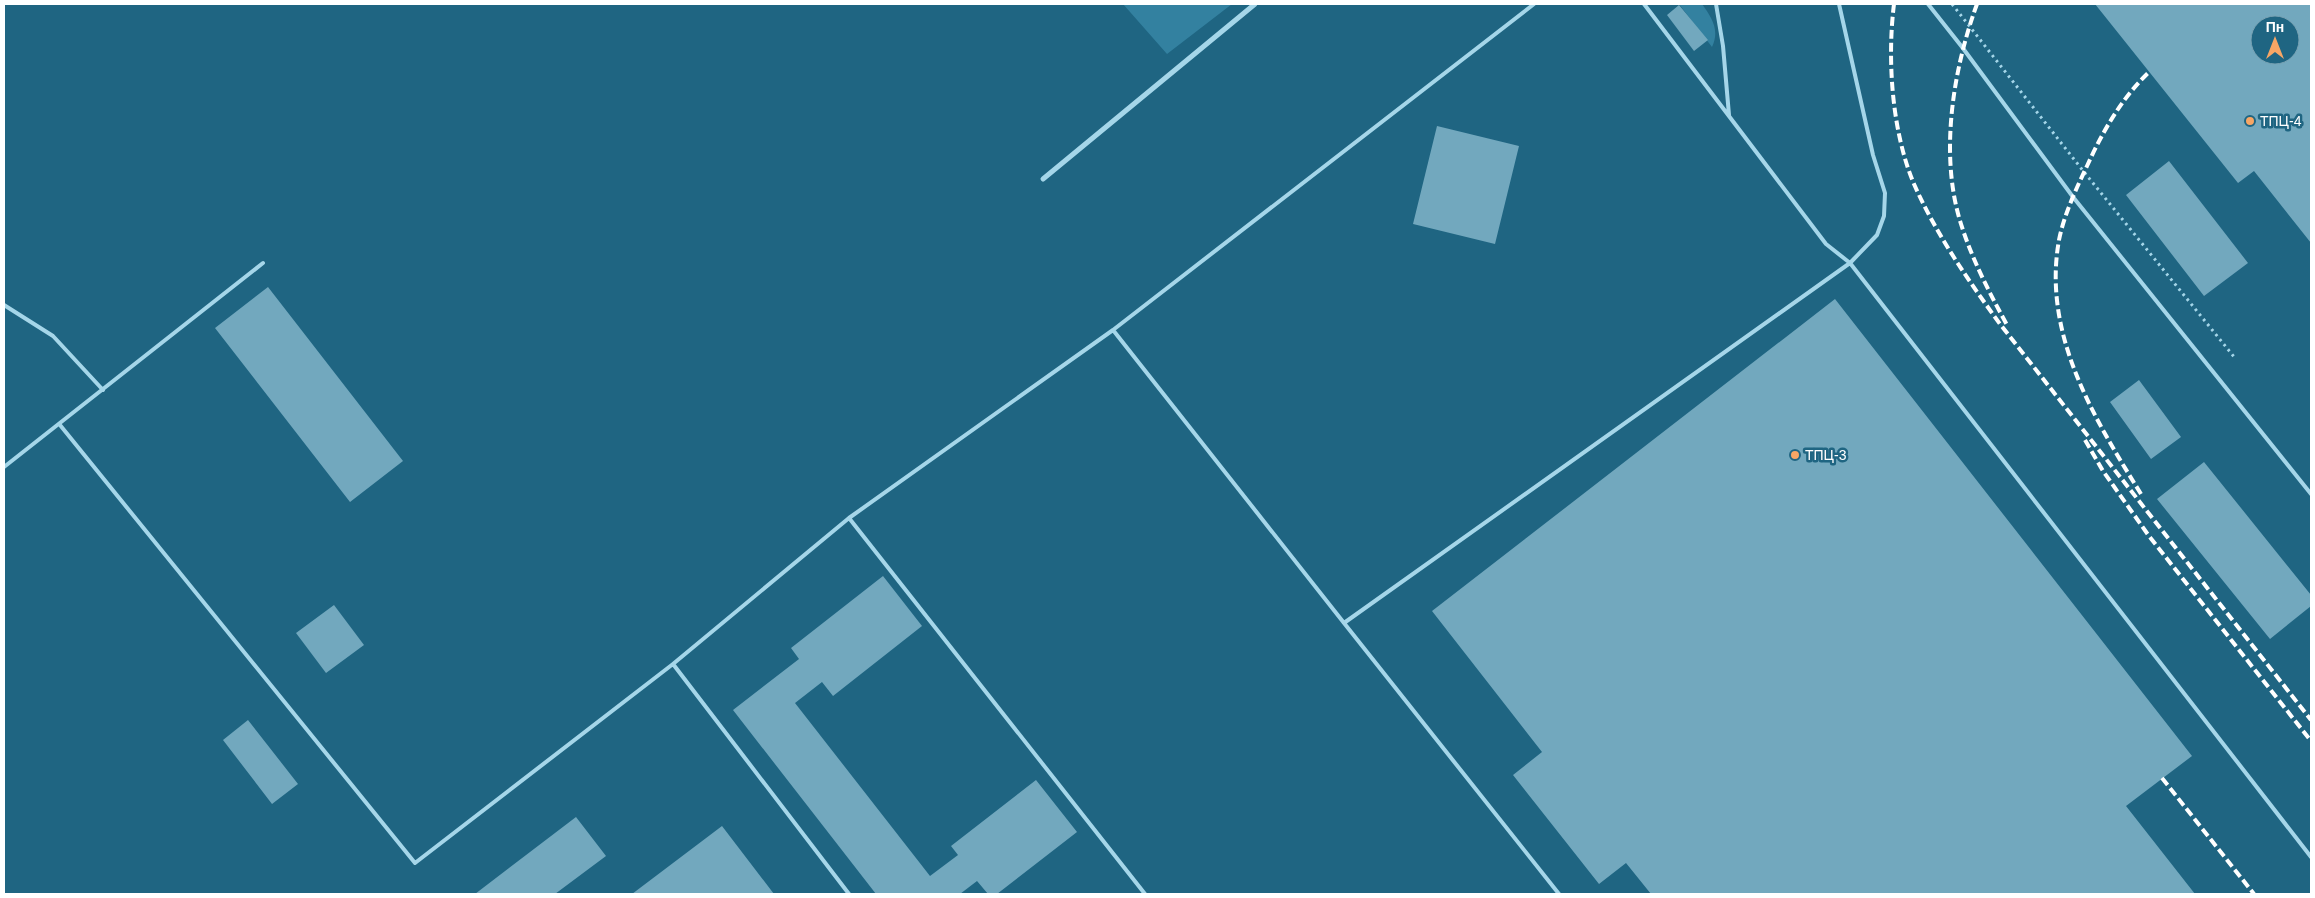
<svg xmlns="http://www.w3.org/2000/svg" width="2315" height="898" font-family="Helvetica,sans-serif">
  <style>
    .green { fill: #3381a0 }
    .building { fill: #72a8be; fill-rule: evenodd }
    .lines { fill: none; stroke-linecap: round; stroke-linejoin: round }
    .path { stroke: #a5d6e9; stroke-width: 3; stroke-dasharray: 2.5 4; stroke-linecap: butt }
    .lane { stroke: #a5d6e9; stroke-width: 4 }
    .street { stroke: #a5d6e9; stroke-width: 5 }
    .rail { stroke: #fff; stroke-width: 4; stroke-dasharray: 9 4; stroke-linecap: butt }
    .poi-dot { fill: #f7a665; stroke: #1f6582; stroke-width: 2 }
    .labels { text-anchor: middle; dominant-baseline: central; stroke-width: 5; stroke-linejoin: round; paint-order: stroke }
    .poi-label { font-size: 14px; fill: #fff; stroke: #1f6582; text-anchor: start }
  </style>
  <rect width="100%" height="100%" fill="#1f6582"/>
  <!-- green -->
  <path class="green" d="M1123 4H1232L1167 54Z
    M1679 4H1702C1712 18 1720 30 1712 47Z"/>
  <!-- building -->
  <path class="building" d="M2095 4H2311V243L2254 171 2238 183ZM2260 25H2290V55H2260Z
    M1679 5 1708 40 1694 51 1667 15Z
    M1437 126 1519 146 1495 244 1413 224Z
    M2169 161 2248 263 2204 296 2126 195Z
    M268 287 403 461 350 502 215 328Z
    M1835 299 2192 756 2126 806 2195 894H1651L1626 863 1599 884 1513 775 1542 752 1432 611Z
    M2139 380 2181 437 2151 459 2110 402Z
    M2204 462 2311 595V606L2270 639 2157 499Z
    M883 576 922 626 833 696 822 682 795 703 930 876 958 855 951 846 1036 780 1077 832 997 894H988L977 881 960 894H876L733 710 799 659 791 648Z
    M334 605 364 645 326 673 296 633Z
    M248 720 298 784 272 804 223 740Z
    M576 817 606 856 555 894H475Z
    M722 826 774 894H632Z"/>
  <g class="lines">
    <!-- path -->
    <path class="path" d="M1952 4 2084 172 2235 358"/>
    <!-- lane -->
    <path class="lane" d="M1644 4 1826 244 1850 263 1877 235 1884 216 1885 193 1873 155 1839 4
      M1716 4 1723 46 1729 115
      M1928 4 1962 47 2073 197 2311 494
      M4 305 53 336 103 390
      M1113 330 1344 623 1850 263 2311 857
      M60 425 415 863 673 664
      M4 467 263 263
      M849 518 1145 894
      M1344 623 1559 894
      M849 894 673 664 849 518 1113 330 1534 4"/>
    <!-- street -->
    <path class="street" d="M1043 179 1255 4"/>
    <!-- rail -->
    <path class="rail" d="M1894 4C1887 60 1892 132 1914 184 1936 234 1968 280 2000 324L2311 720
      M1977 4C1953 70 1939 155 1961 224 1972 259 1989 292 2007 325
      M2085 440 2103 471 2149 536 2311 741
      M2141 494C2094 418 2042 334 2059 240 2064 215 2076 189 2087 166 2103 131 2121 99 2149 72
      M2162 778 2254 894"/>
  </g>
  <!-- markers -->
  <g class="poi-dot">
    <circle cx="2250" cy="121" r="5"/>
    <circle cx="1795" cy="455" r="5"/>
  </g>
  <g class="labels">
    <!-- poi labels -->
    <g class="poi-label">
      <text x="2260" y="121">ТПЦ-4</text>
      <text x="1805" y="455">ТПЦ-3</text>
    </g>
  </g>
  <!-- border -->
  <rect width="2315" height="898" fill="none" stroke="#ffffff" stroke-width="10"/>
  <!-- north arrow -->
  <g transform="translate(2275 40)"><circle r="24" fill="#1f6582" stroke="#79a3b4"/>
  <path d="M0-4L9 19L0 12L-9 19Z" fill="#f7a665"/>
  <text y="-8" font-size="14" font-weight="bold" text-anchor="middle" fill="#ffffff">Пн</text>
  </g>
</svg>
